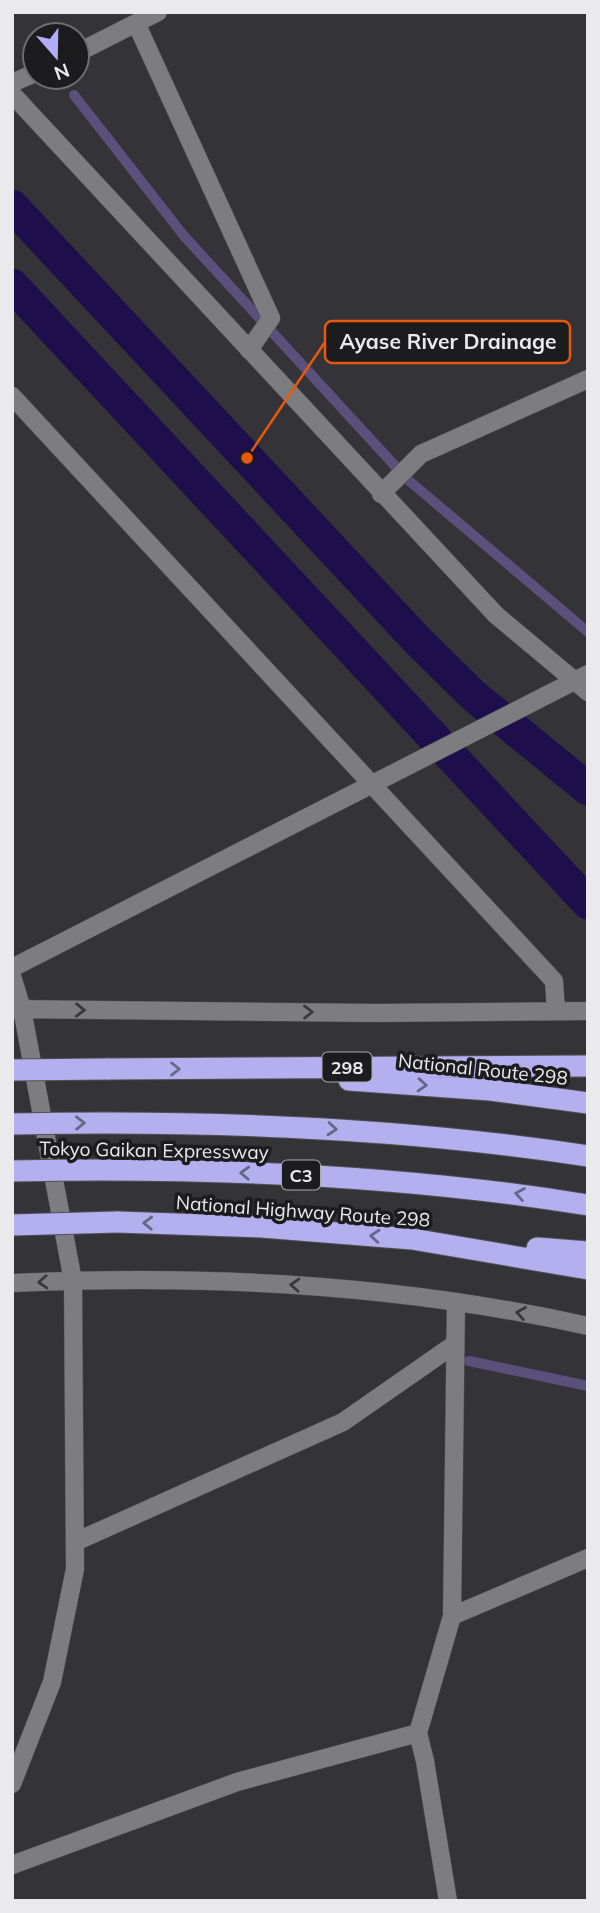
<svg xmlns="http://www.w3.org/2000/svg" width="600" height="1913" font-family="Mulish,sans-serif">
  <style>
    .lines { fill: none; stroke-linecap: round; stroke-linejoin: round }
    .stream { stroke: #5b507c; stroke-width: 10 }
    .canal { stroke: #1e0e4b; stroke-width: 33 }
    .lane-casing { stroke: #515155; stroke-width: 19 }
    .street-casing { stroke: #515155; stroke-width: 19 }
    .highway-casing { stroke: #515155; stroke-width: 23 }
    .lane { stroke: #7c7c81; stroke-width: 18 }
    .street { stroke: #7c7c81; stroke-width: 18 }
    .highway { stroke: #b4b0ef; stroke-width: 21 }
    .highway-bridge-casing { stroke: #515155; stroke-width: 23; stroke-linecap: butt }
    .highway-bridge { stroke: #b4b0ef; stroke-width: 21 }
    .oneway { stroke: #39393c }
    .oneway2 { stroke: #686686 }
    .labels { text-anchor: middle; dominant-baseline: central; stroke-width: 7; stroke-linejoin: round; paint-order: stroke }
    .shield { fill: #1c1c1e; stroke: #acacaf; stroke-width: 2 }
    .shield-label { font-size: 18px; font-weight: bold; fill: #eaeaed }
    .street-label { font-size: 19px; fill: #eaeaed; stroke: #1c1c1e }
    .leader { fill: none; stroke: #e8590c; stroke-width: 2.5 }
    .callout-dot { fill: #e8590c; stroke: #1c1c1e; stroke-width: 2.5 }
    .callout { fill: #1c1c1e; stroke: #e8590c; stroke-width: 2.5 }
    .callout-label { font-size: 21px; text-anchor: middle; font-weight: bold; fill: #eaeaed }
  </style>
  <rect width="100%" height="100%" fill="#343438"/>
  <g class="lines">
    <!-- stream -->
    <path class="stream" d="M74 95 184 236 407 479 588 632
      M469 1361 588 1386"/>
    <!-- canal -->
    <path class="canal" d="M12 206 418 641 474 696 588 789
      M12 285 588 903"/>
    <!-- lane casing -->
    <g class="lane-casing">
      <path id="lane" d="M12 976 22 1009 73 1281 75 1569 52 1682 12 1784
        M75 1542 343 1422 455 1344
        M452 1616 588 1558
        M12 1865 237 1782 418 1733
        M448 1901 425 1761 418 1733 452 1616 456 1302"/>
    </g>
    <!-- street casing -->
    <g class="street-casing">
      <path id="street" d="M137 25 271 318 249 350
        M77 53 158 12
        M12 83 35 73
        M12 94 496 615 588 692
        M12 396 554 981 556 1011
        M381 494 421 454 588 379
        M12 968 588 674
        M12 1009 377 1013 588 1011
        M12 1283C205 1274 399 1284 588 1326"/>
    </g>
    <!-- highway casing -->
    <g class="highway-casing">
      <path id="highway" d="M107 1069 588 1066
        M349 1080 490 1090 588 1103
        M117 1222 262 1227 412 1239 588 1269
        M537 1248 588 1252"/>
    </g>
    <!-- lane -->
    <use href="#lane" class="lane"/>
    <!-- street -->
    <use href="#street" class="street"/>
    <!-- highway -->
    <use href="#highway" class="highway"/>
    <!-- highway-bridge casing -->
    <g class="highway-bridge-casing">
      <path id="highway-bridge" d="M12 1070 107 1069
        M12 1124C204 1120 398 1127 588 1156
        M12 1171C204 1167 398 1174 588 1205
        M12 1225 117 1222"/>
    </g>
    <!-- highway-bridge -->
    <use href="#highway-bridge" class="highway-bridge"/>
  </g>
  <!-- one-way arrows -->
  <defs><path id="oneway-chevron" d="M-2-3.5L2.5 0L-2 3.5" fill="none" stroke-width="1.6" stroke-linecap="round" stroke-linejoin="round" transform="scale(1.75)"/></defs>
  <g class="oneway">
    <use href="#oneway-chevron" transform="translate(80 1010) rotate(1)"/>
    <use href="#oneway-chevron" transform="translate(308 1012)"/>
    <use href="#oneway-chevron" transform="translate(43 1282) rotate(177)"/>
    <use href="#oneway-chevron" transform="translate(295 1285) rotate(-177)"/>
    <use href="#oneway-chevron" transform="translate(521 1313) rotate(-170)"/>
  </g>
  <g class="oneway2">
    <use href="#oneway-chevron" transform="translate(175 1069)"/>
    <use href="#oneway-chevron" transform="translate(422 1085) rotate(4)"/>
    <use href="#oneway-chevron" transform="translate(80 1123) rotate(-1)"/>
    <use href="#oneway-chevron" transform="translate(332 1129) rotate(5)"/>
    <use href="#oneway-chevron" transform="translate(245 1173) rotate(-178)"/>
    <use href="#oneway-chevron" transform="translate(520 1194) rotate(-171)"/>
    <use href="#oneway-chevron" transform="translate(148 1223) rotate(-178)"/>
    <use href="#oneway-chevron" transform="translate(375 1236) rotate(-175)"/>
  </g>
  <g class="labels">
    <!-- shield labels -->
    <g class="shield">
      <rect x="322.5" y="1052.5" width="49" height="29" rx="5"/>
      <rect x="282" y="1160.5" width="38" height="29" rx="5"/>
    </g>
    <g class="shield-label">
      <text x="347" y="1067">298</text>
      <text x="301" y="1175">C3</text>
    </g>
    <!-- street labels -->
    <g class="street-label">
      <text transform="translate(483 1069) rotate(6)">National Route 298</text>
      <text transform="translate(154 1150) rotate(1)">Tokyo Gaikan Expressway</text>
      <text transform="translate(303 1211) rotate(4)">National Highway Route 298</text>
    </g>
  </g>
  <!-- callouts -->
  <path class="leader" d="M247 458L325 342"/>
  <circle class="callout-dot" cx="247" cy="458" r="7"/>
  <rect class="callout" x="325" y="321" width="245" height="42" rx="7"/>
  <g class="callout-label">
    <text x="448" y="349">Ayase River Drainage</text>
  </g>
  <!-- border -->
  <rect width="600" height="1913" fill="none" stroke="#eaeaed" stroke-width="28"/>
  <!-- north arrow -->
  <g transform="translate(56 56) rotate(160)"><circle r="33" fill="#1c1c1e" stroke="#6e6e71" stroke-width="2"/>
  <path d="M0-5L12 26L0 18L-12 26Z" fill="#b2adf9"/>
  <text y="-10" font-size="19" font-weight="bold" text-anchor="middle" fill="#eaeaed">N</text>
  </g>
</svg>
